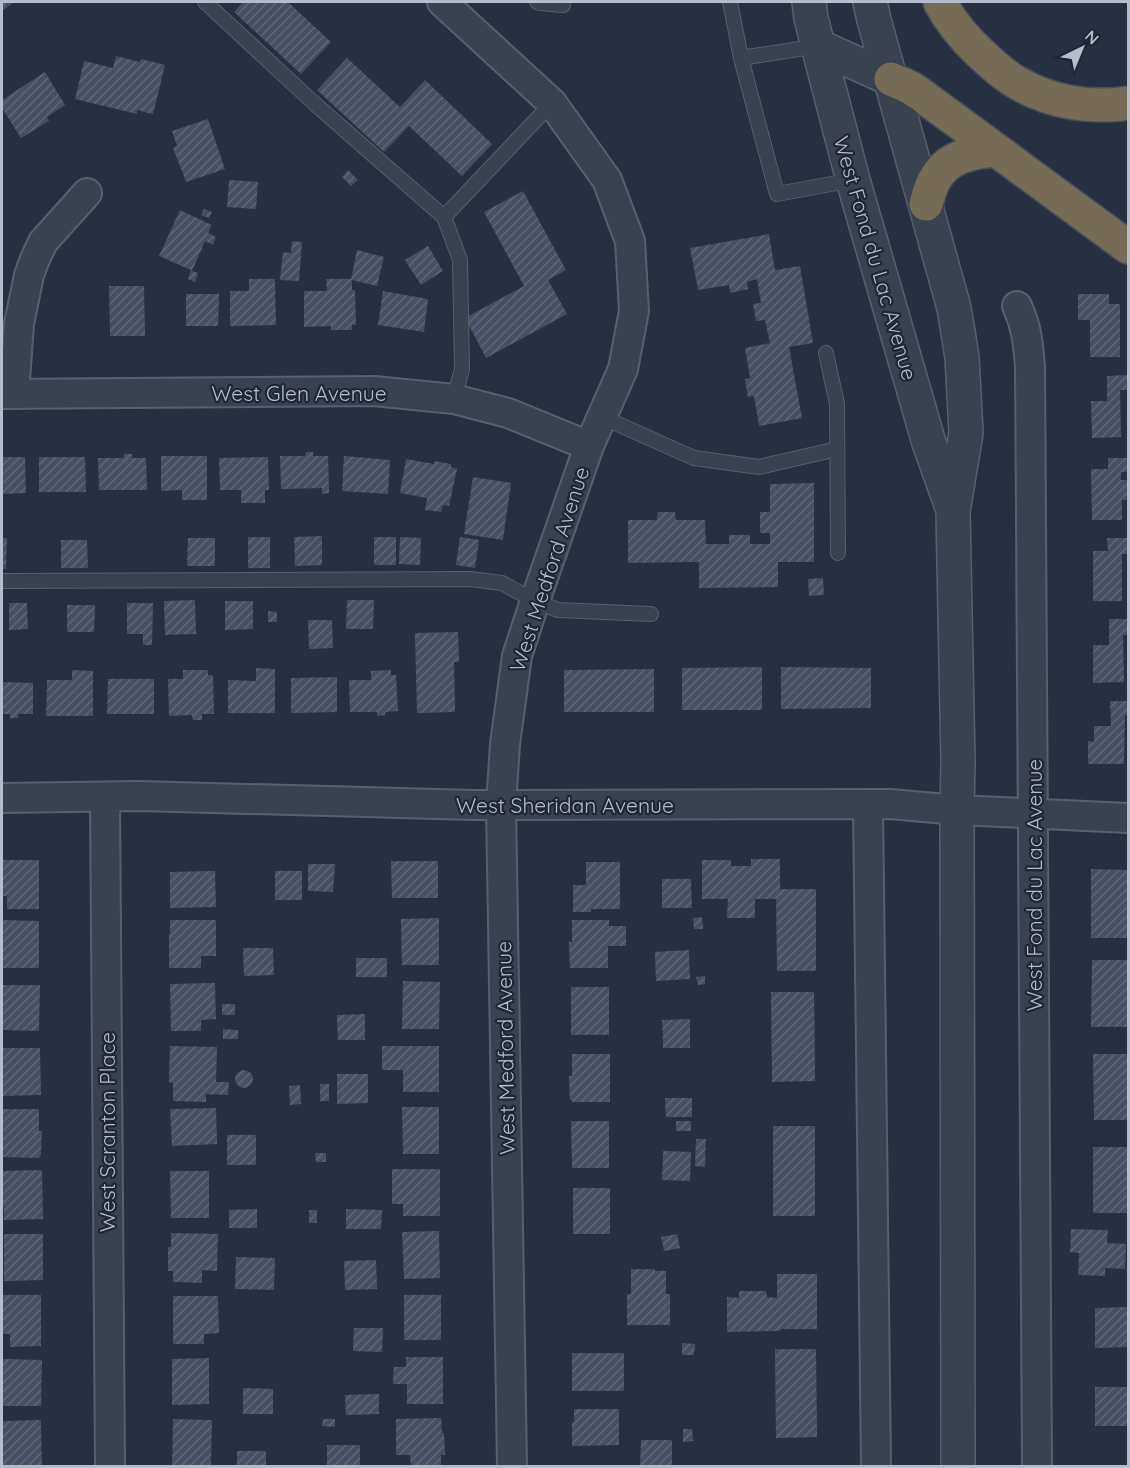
<svg xmlns="http://www.w3.org/2000/svg" width="1130" height="1468" font-family="Quicksand,sans-serif">
  <style>
    .building { fill: url(#building-hatch) }
    .lines { fill: none; stroke-linecap: round; stroke-linejoin: round }
    .service-casing { stroke: #58606d; stroke-width: 16 }
    .minor-casing { stroke: #58606d; stroke-width: 32 }
    .tertiary-casing { stroke: #58606d; stroke-width: 36 }
    .motorway-casing { stroke: #454d5a; stroke-width: 36 }
    .service { stroke: #3a4250; stroke-width: 14 }
    .minor { stroke: #3a4250; stroke-width: 28 }
    .tertiary { stroke: #3a4250; stroke-width: 33 }
    .motorway { stroke: #766b57; stroke-width: 33 }
    .labels { text-anchor: middle; dominant-baseline: central; stroke-width: 4.5; stroke-linejoin: round; paint-order: stroke }
    .street-label { font-size: 21px; fill: #b6bdca; stroke: #1f2735 }
  </style>
  <defs>
    <pattern id="building-hatch" width="6" height="6" patternUnits="userSpaceOnUse" patternTransform="scale(1.5)"><rect width="6" height="6" fill="#455062"/><path d="M-1 1l2-2M0 6l6-6M5 7l2-2" fill="none" stroke="#5e6777"/></pattern>
  </defs>
  <rect width="100%" height="100%" fill="#263040"/>
  <!-- building -->
  <path class="building" d="M2 2H14L2 11Z
    M243 2H288L331 42 301 74 234 12Z
    M116 56 140 62 141 59 165 65 153 114 137 110V114L75 99 84 61 113 68Z
    M347 58 400 107 425 80 492 144 462 176 409 126 384 152 317 90Z
    M45 72 65 105 47 117 49 121 21 138 2 108V100Z
    M208 119 225 169 186 182 173 148 177 146 172 131Z
    M348 170 358 180 351 186 342 177Z
    M229 180 258 182 256 209 227 207Z
    M523 191 566 270 548 280 567 314 486 358 465 318 524 286 484 212Z
    M204 209 212 212 209 218 201 215Z
    M180 210 212 225 208 233 216 237 213 245 205 241 192 271 198 273 195 282 188 279 191 270 159 256Z
    M769 234 775 270 800 266 813 343 789 347 802 418 759 426 754 396 748 397 745 379 750 378 745 348 770 343 765 320 756 321 753 304 761 303 757 279 747 282 748 289 730 293 729 285 698 290 690 248Z
    M292 241 302 242 299 281 280 280 283 252 291 253Z
    M428 246 443 271 421 285 405 260Z
    M357 250 384 257 377 286 352 280V290H355L356 325H352V330H331V326L304 327V291H327L326 279H351Z
    M249 279H275L276 325 230 326V291H249Z
    M109 286H144L145 336H110Z
    M383 291 428 299 424 332 378 325Z
    M186 294H219L218 326H186Z
    M1078 294H1109V304H1120V357H1090V320H1078Z
    M1128 375V390H1120L1121 437 1092 438 1091 401H1107V376Z
    M306 452H313V456H328L329 493 322 494V488L281 489 280 456H305Z
    M124 454H132V458H146L147 490H99L98 458H124Z
    M161 456H207V500H182V490L161 491Z
    M344 456 390 460 388 494 342 491Z
    M2 457H25L26 493 2 494Z
    M39 457H85L86 492H39Z
    M268 457 269 490H265V503H241V490H220L219 458Z
    M1108 458H1128V472H1121V480H1128V500H1122V520H1092L1091 469H1108Z
    M406 459 434 464V461L451 464V467L457 469 449 506 443 505 441 512 425 510 427 498 400 493Z
    M473 477 511 483 503 540 464 534Z
    M814 483V562H778V587L699 588V562L628 563V520H657L658 512H675L676 520H705L706 544H729V535H750V544H770V533H760V512H770V484Z
    M322 536V565L295 566 294 537Z
    M248 537H270V568H248Z
    M374 537H396V565H374Z
    M400 537 421 538 420 565 399 564Z
    M460 537 479 540 475 568 456 565Z
    M2 538H7L6 569H2Z
    M188 538H215V566H187Z
    M1107 538H1128V554H1122V601H1093V551H1108Z
    M61 540H87L88 568H61Z
    M823 578 824 595 809 596 808 579Z
    M195 600 196 634 165 635 164 601Z
    M347 600H374L373 629H346Z
    M225 601H253V629L225 630Z
    M9 603H27L28 629 9 630Z
    M127 603H153L152 645H143V634H127Z
    M67 605H95L94 632H67Z
    M268 611 277 612V622H268Z
    M1109 619H1128V635H1123L1124 682 1093 683V645H1109Z
    M308 620H332L333 648 309 649Z
    M458 632 459 662H454L455 712 417 713 415 633Z
    M762 667V710H682V668Z
    M781 667 871 668V708L781 709Z
    M256 668 275 669V713H228V680L256 681Z
    M654 669V712H564V670Z
    M72 670 93 671V716H46L47 680H72Z
    M183 670H208V675H213L214 714H202V720H193L192 715 169 716 168 679H183Z
    M391 670V675H396L398 711 385 712V715L377 716V712H350L349 680H371V671Z
    M337 677V712L291 713V678Z
    M108 679H154V714H107Z
    M2 682 33 683V714H18V718H10V714H2Z
    M1110 701H1128V715H1125L1124 764H1088V741L1094 742V726H1111Z
    M751 859H780V889H816V971H777L776 899H755V918H727L728 899H702V860H731V866H751Z
    M2 860H39V909H7V896H2Z
    M391 861H438V898H392Z
    M586 862H620V909H591V912H573V885H586Z
    M308 864H335L333 892 308 891Z
    M1091 869 1128 870V938H1091Z
    M215 871 216 907 170 908V872Z
    M275 871H302V900H275Z
    M662 879H691L692 908H662Z
    M702 917 703 929H694L693 918Z
    M439 918V965H402L401 919Z
    M2 920 39 921V968H2Z
    M170 920H216V956H201V968H169V934H170Z
    M572 920H609V926H626V946H608V968H570L569 942H572Z
    M243 948H273L274 975 244 976Z
    M689 950 690 979 656 981 655 952Z
    M356 958H387V977H356Z
    M1092 960H1128V1027H1091Z
    M705 976V984L698 985 696 977Z
    M403 981 440 982 439 1029H402Z
    M215 983 216 1019 201 1020V1031H171L170 984Z
    M2 985H40L39 1031 2 1030Z
    M571 987H609V1035H571Z
    M771 992H814L815 1081 772 1082Z
    M222 1004H235V1015H222Z
    M365 1014V1040H338L337 1015Z
    M690 1019V1048H663L662 1020Z
    M223 1029 238 1030V1039H223Z
    M170 1046 217 1047 216 1082H229L228 1095 206 1094V1102L173 1101V1083L169 1082Z
    M382 1046H439V1092H403V1070H382Z
    M2 1048H40L41 1095 2 1096Z
    M572 1054H610V1102H572V1100H570L569 1076H572Z
    M1093 1054H1128V1120H1094Z
    M235 1079a9 9 0 1 1 18 0a9 9 0 1 1-18 0Z
    M337 1074H368V1103L337 1104Z
    M320 1084H329V1101H320Z
    M300 1085 301 1104 290 1105 289 1086Z
    M665 1098H692V1117H666Z
    M402 1107H439V1154H403Z
    M216 1108 217 1144 172 1146 170 1109Z
    M2 1109H39V1131H42L41 1155H40L39 1158 2 1157Z
    M571 1121H609V1168H572Z
    M676 1121H691V1131H676Z
    M773 1126H815V1216H773Z
    M227 1135H256V1165H227Z
    M696 1139H706L705 1167 695 1166Z
    M1093 1147H1128V1213H1093Z
    M663 1151 691 1152 690 1181 662 1180Z
    M315 1153H326V1162H316Z
    M392 1169H440V1216H403V1204H392Z
    M42 1170 43 1219 4 1220V1207H2V1171Z
    M170 1171H209V1218H171Z
    M573 1188H610V1234H573Z
    M257 1209V1228H229V1210Z
    M346 1209 382 1210 381 1229H346Z
    M309 1210H317V1223H309Z
    M1071 1229 1108 1230 1107 1243 1126 1244 1125 1269 1105 1268V1276L1078 1275 1079 1253 1070 1252Z
    M439 1231 440 1278 404 1279 402 1232Z
    M171 1233 218 1234 217 1271 202 1270V1283L173 1282V1271H168V1247H171Z
    M4 1234H43V1280L4 1281Z
    M677 1234 680 1248 664 1251 661 1237Z
    M236 1257 275 1258 274 1290 235 1289Z
    M376 1260 377 1289 345 1290 344 1261Z
    M631 1269H655V1271H666V1294H670V1325H627V1294H631Z
    M777 1274H817V1329H781V1331L727 1332V1297L739 1298V1291H766L767 1297 777 1298Z
    M2 1295H41V1346L10 1347V1334H2Z
    M404 1295H441V1340H404Z
    M173 1296H218L219 1333 204 1334V1344H173Z
    M1128 1307V1347L1095 1348V1308Z
    M354 1328H383L382 1352 353 1351Z
    M682 1343 695 1344 694 1355H682Z
    M775 1349H816L817 1437 776 1438Z
    M572 1353H624V1391H572Z
    M406 1357H443V1404H407V1384H393L394 1367H406Z
    M209 1358V1404L172 1405V1359Z
    M3 1359 42 1360 41 1406H2Z
    M1095 1387H1128V1426H1095Z
    M243 1388 273 1389V1414H243Z
    M379 1394V1414L346 1415 345 1395Z
    M574 1409H619V1445L572 1446V1423L574 1422Z
    M441 1418 442 1433H444L445 1455H441V1466H411L410 1455H396V1419Z
    M173 1419 212 1420 211 1465H172Z
    M323 1419H335V1427L322 1426Z
    M41 1420 42 1466H3V1421Z
    M683 1429H692L693 1441 683 1442Z
    M641 1440H672V1466H640Z
    M327 1445H360V1466H327Z
    M237 1451H266V1466H237Z"/>
  <g class="lines">
    <!-- service casing -->
    <g class="service-casing">
      <path id="service" d="M205 2 315 104 444 217 460 260 462 369 454 399
        M537 2 540 3 563 5
        M730 2 741 58 777 194 853 180
        M741 58 818 46
        M444 217 552 103
        M826 353 837 404 838 553
        M602 417 694 458 759 467 837 449
        M2 581 470 579 502 583 535 601 558 610 651 614"/>
    </g>
    <!-- minor casing -->
    <g class="minor-casing">
      <path id="minor" d="M442 2 552 103 607 180 630 241 634 311 623 369 589 446 535 601 517 656 505 744 501 805 512 1466
        M1017 306C1027 328 1028 343 1030 366L1037 1466
        M2 394 374 391 454 399 508 413 589 446
        M14 394 19 324 29 275 35 259 43 242 87 193
        M105 797 110 1466
        M2 798 138 796 474 805 890 804 957 810 1128 818
        M868 804 876 1466"/>
    </g>
    <!-- tertiary casing -->
    <g class="tertiary-casing">
      <path id="tertiary" d="M809 2 811 18 818 46 853 180 929 443 953 510
        M870 2 874 20 954 308 962 357 966 433 953 511 958 762 957 810 958 1466
        M818 46 891 79"/>
    </g>
    <!-- motorway casing -->
    <g class="motorway-casing">
      <path id="motorway" d="M940 2C950 21 964 38 980 53 991 63 1003 75 1016 82 1049 102 1090 109 1128 103
        M891 79 911 88 920 94 1128 247
        M926 204C928 196 930 188 934 181 946 157 971 152 996 150"/>
    </g>
    <!-- service -->
    <use href="#service" class="service"/>
    <!-- minor -->
    <use href="#minor" class="minor"/>
    <!-- tertiary -->
    <use href="#tertiary" class="tertiary"/>
    <!-- motorway -->
    <use href="#motorway" class="motorway"/>
  </g>
  <g class="labels">
    <!-- street labels -->
    <g class="street-label">
      <text transform="translate(876 258) rotate(74)">West Fond du Lac Avenue</text>
      <text x="299" y="393">West Glen Avenue</text>
      <text transform="translate(549 569) rotate(-72)">West Medford Avenue</text>
      <text x="565" y="805">West Sheridan Avenue</text>
      <text transform="translate(1034 885) rotate(-90)">West Fond du Lac Avenue</text>
      <text transform="translate(505 1048) rotate(-91)">West Medford Avenue</text>
      <text transform="translate(107 1132) rotate(-90)">West Scranton Place</text>
    </g>
  </g>
  <!-- border -->
  <rect width="1130" height="1468" fill="none" stroke="#b6bdca" stroke-width="6"/>
  <!-- north arrow -->
  <g transform="translate(1082 48) rotate(43)" stroke="#1f2735" stroke-width="4.5" paint-order="stroke">
  <path d="M0-4.5L10 22L0 15L-10 22Z" fill="#b6bdca"/>
  <text y="-9" font-size="16" font-weight="bold" text-anchor="middle" fill="#b6bdca">N</text>
  </g>
</svg>
